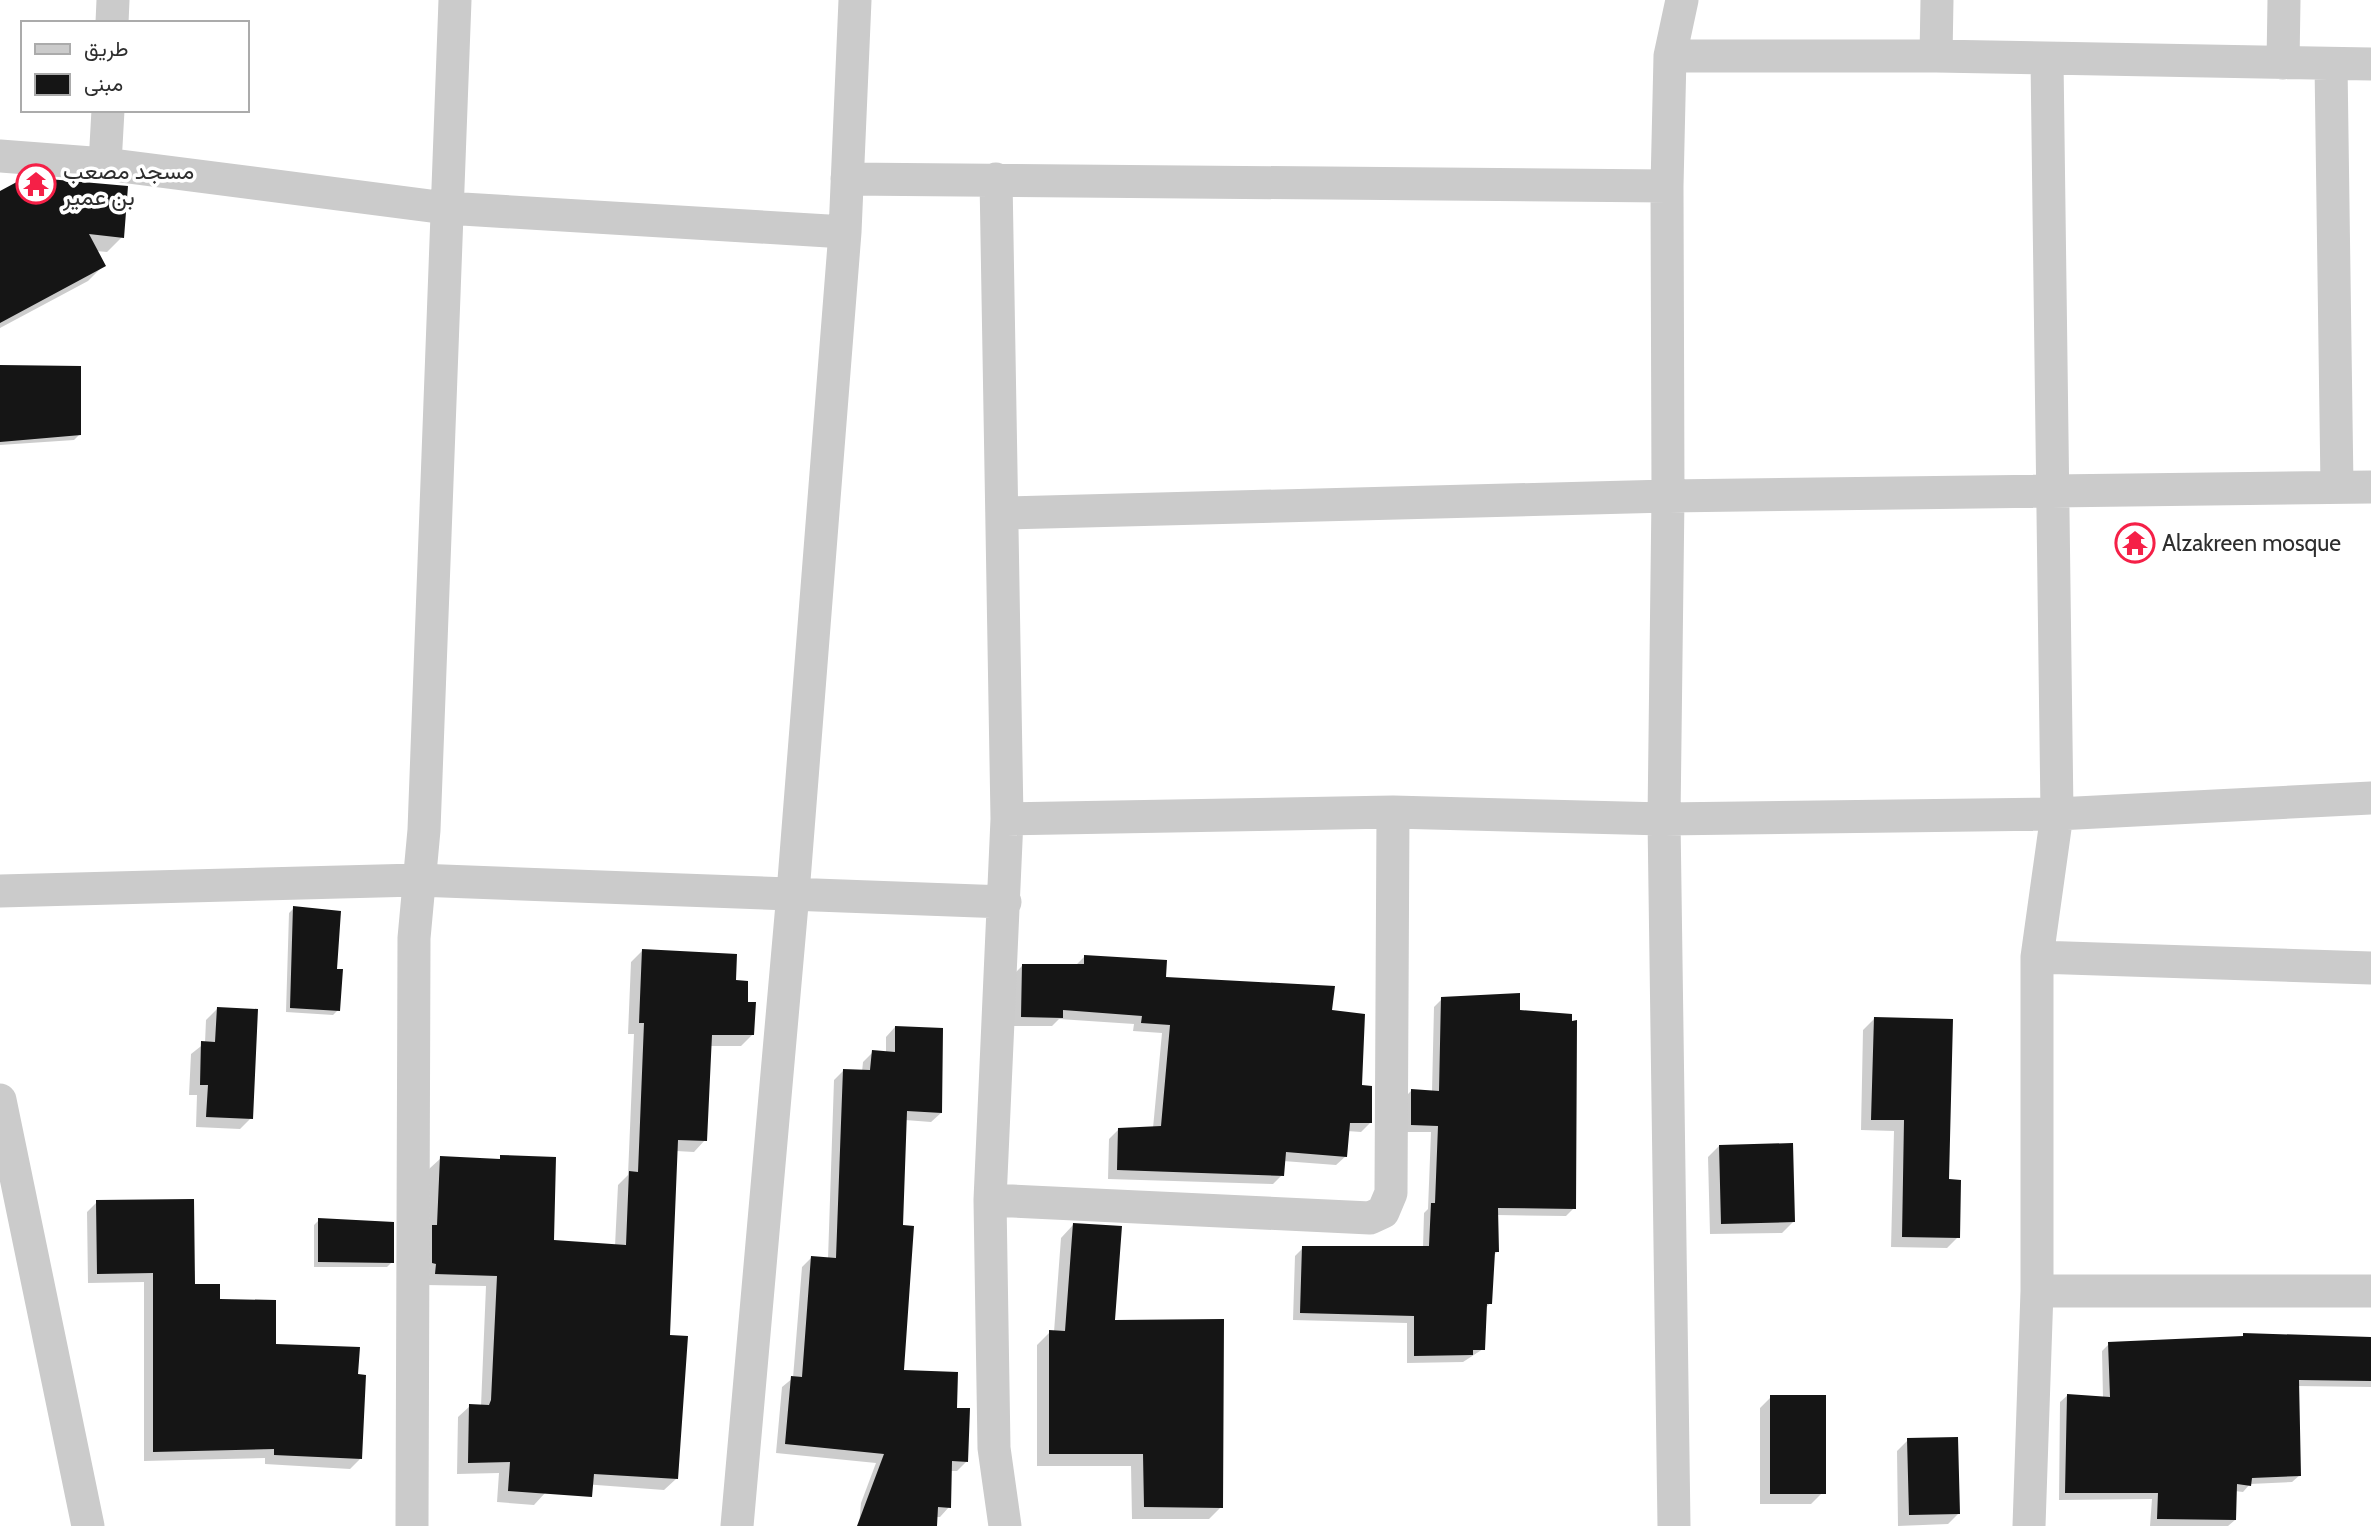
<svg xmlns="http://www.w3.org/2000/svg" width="2371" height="1526" font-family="Cabin,Vazirmatn,sans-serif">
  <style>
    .shadow { fill: #0003 }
    .building { fill: #151515 }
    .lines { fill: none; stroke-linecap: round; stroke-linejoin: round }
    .minor { stroke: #cbcbcb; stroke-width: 33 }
    .labels { text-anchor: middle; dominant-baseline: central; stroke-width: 7; stroke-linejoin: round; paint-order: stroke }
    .poi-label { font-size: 23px; fill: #2e2e2e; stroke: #fff; text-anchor: start }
  </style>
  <rect width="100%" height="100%" fill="#fff"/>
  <!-- shadow -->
  <path class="shadow" d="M0 192 122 237 107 252 96 251 104 265 88 281 0 328Z
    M0 367 79 435 74 440 0 445Z
    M294 908 336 970 338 1010 333 1015 286 1012 289 913Z
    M642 951 734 982 746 1003 753 1034 741 1046H709L705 1140 694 1152 676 1151 668 1337 676 1479 664 1490 583 1484 545 1493 534 1505 497 1502 499 1473 457 1474 458 1417 470 1406H481L486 1286 425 1285 429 1169 441 1158 498 1161 501 1157 552 1241 615 1246 618 1185 628 1175 634 1034H628L631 962Z
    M1085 956 1164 978 1330 1012 1360 1087 1370 1123 1361 1132 1347 1131 1346 1156 1336 1165 1283 1161 1282 1175 1273 1184 1108 1179 1109 1139 1119 1129 1153 1128 1162 1033 1133 1031 1134 1024 1059 1019 1052 1026H1013V975L1022 966H1075Z
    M1442 999 1519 1012 1574 1208 1566 1216 1497 1215V1252L1493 1256 1490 1303 1485 1309 1483 1349 1463 1362 1407 1363V1323L1293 1320 1295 1256 1303 1248H1423L1424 1213 1428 1209 1431 1132H1404V1098L1411 1091 1432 1092 1434 1007Z
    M217 1009 251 1118 240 1129 196 1127 197 1095H189L191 1054 205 1043 206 1020Z
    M1874 1019 1947 1181 1958 1237 1947 1248 1891 1247 1894 1131 1861 1130 1863 1030Z
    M895 1027 941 1113 931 1122 905 1120 901 1227 902 1372 956 1410 967 1461 957 1471H950L949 1507 940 1517H936L935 1526H859L861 1503 876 1463 776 1453 782 1387 793 1378 802 1267 812 1257 828 1259 834 1080 844 1070 862 1072 863 1062 873 1052 886 1053V1037Z
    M1719 1146 1793 1222 1782 1233 1710 1234 1708 1157Z
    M97 1202 193 1286 218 1301 274 1345 357 1376 360 1459 350 1469 265 1464V1458L144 1461V1282L88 1283 87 1212Z
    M319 1220 392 1262 387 1267H314V1225Z
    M1073 1225 1114 1322 1221 1507 1209 1519H1132L1131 1466H1037V1345L1050 1332H1054L1061 1238Z
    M2244 1335 2371 1338V1387L2297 1386 2300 1475 2292 1482 2250 1484 2243 1492 2235 1491V1520L2228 1526H2150L2152 1499 2059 1500 2060 1402 2068 1395 2103 1398 2102 1351 2109 1344 2241 1338Z
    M1771 1397 1822 1493 1811 1504H1760V1408Z
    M1908 1440 1959 1513 1948 1524 1898 1526 1897 1451Z"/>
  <!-- building -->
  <path class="building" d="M26 177 128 186 124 238 89 234 106 266 0 323V191Z
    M0 365 81 366V435L0 442Z
    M293 906 341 911 337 969H343L340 1011 290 1008Z
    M642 949 737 954 736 980 748 981V1002H756L754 1035H712L707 1141 678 1140 670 1335 688 1336 678 1479 594 1474 592 1497 508 1491 510 1462 468 1463 469 1404 489 1405 491 1400 497 1276 435 1274 436 1264 432 1263V1225H437L440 1156 500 1159V1155L556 1157 554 1240 626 1245 629 1171 638 1172 644 1023H639Z
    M1084 955 1167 960 1166 977 1335 986 1332 1010 1365 1014 1362 1085 1372 1086V1123H1350L1347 1157 1286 1152 1284 1176 1117 1170 1118 1128 1161 1126 1170 1025 1141 1023 1142 1016 1063 1010V1018L1021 1017 1022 964H1084Z
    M1520 993V1010L1572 1014V1021L1577 1020 1576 1209 1498 1208 1499 1252H1495L1492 1304H1487L1485 1350H1473V1355L1414 1356V1316L1300 1313 1302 1246H1429L1431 1203H1435L1438 1126 1411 1125V1089L1439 1091 1441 997Z
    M217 1007 258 1009 253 1119 206 1117 208 1085H200L201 1041 215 1042Z
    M1874 1017 1953 1019 1949 1179 1961 1180 1960 1238 1902 1237 1904 1120H1871Z
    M895 1026 943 1028 942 1113 907 1111 903 1225 914 1226 904 1370 958 1372 957 1408H970L968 1462 952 1461 951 1508 938 1507 937 1526H857L884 1454 785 1444 791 1376 802 1377 811 1256 836 1258 843 1069 870 1070 872 1050 895 1052Z
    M1793 1143 1795 1222 1721 1224 1719 1145Z
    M194 1199 195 1284H220V1299L276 1300V1344L360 1347 358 1374 366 1375 362 1459 274 1455V1449L153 1452V1273L97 1274 96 1200Z
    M318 1218 394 1222V1263L318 1262Z
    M1073 1223 1122 1226 1115 1320 1224 1319 1223 1508 1144 1507 1143 1454H1049V1330L1065 1331Z
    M2243 1333 2371 1337V1381L2299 1380 2301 1476 2252 1478 2251 1486 2237 1484 2236 1520 2157 1519 2158 1493H2065L2067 1394 2110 1397 2108 1342 2243 1336Z
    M1770 1395H1826V1494H1770Z
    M1958 1437 1960 1514 1909 1515 1907 1438Z"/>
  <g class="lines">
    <!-- minor -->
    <path class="minor" d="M112 23 113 0
      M1670 56H1936L2371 64
      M1936 56 1937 0
      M2283 63 2284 0
      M2331 64 2337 487
      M0 156 105 164 446 208 845 232
      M105 164 108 110
      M847 179 1667 186
      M996 179 1007 819 990 1200 994 1448 1005 1526
      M1003 513 1668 496 2371 487
      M1007 819 1393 812 1664 819 2057 814 2371 798
      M0 891 417 880 1005 902
      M2037 957 2371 968
      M0 1100 88 1526
      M990 1200 1370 1218 1383 1212 1391 1193 1393 812
      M2037 1291H2371
      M412 1526 414 938 424 830 455 0
      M737 1526 793 893 845 232 855 0
      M1674 1526 1664 819 1668 496 1667 186 1670 56 1682 0
      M2029 1526 2037 1291V957L2057 814 2047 59"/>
  </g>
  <!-- icons -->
  <defs>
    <g id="temple-ring" transform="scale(2.0125)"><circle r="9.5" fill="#fff" stroke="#f52047" stroke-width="1.5"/><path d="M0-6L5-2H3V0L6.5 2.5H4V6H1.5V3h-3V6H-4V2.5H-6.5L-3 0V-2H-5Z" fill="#f52047"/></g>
  </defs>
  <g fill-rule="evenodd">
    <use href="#temple-ring" x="36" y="184"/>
    <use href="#temple-ring" x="2135" y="543"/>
  </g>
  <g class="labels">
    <!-- poi labels -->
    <g class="poi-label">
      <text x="63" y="171">مسجد مصعب<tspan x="63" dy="26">بن عمير</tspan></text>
      <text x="2162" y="543">Alzakreen mosque</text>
    </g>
  </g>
  <!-- legend -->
  <rect x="21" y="21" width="228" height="91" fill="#ffffff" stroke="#ababab" stroke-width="2"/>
  <rect x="35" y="44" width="35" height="10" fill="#cbcbcb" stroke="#ababab" stroke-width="2"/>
  <text x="84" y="56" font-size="21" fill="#2e2e2e">طريق</text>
  <rect x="35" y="74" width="35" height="21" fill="#151515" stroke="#ababab" stroke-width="2"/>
  <text x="84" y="91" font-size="21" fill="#2e2e2e">مبنى</text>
</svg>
